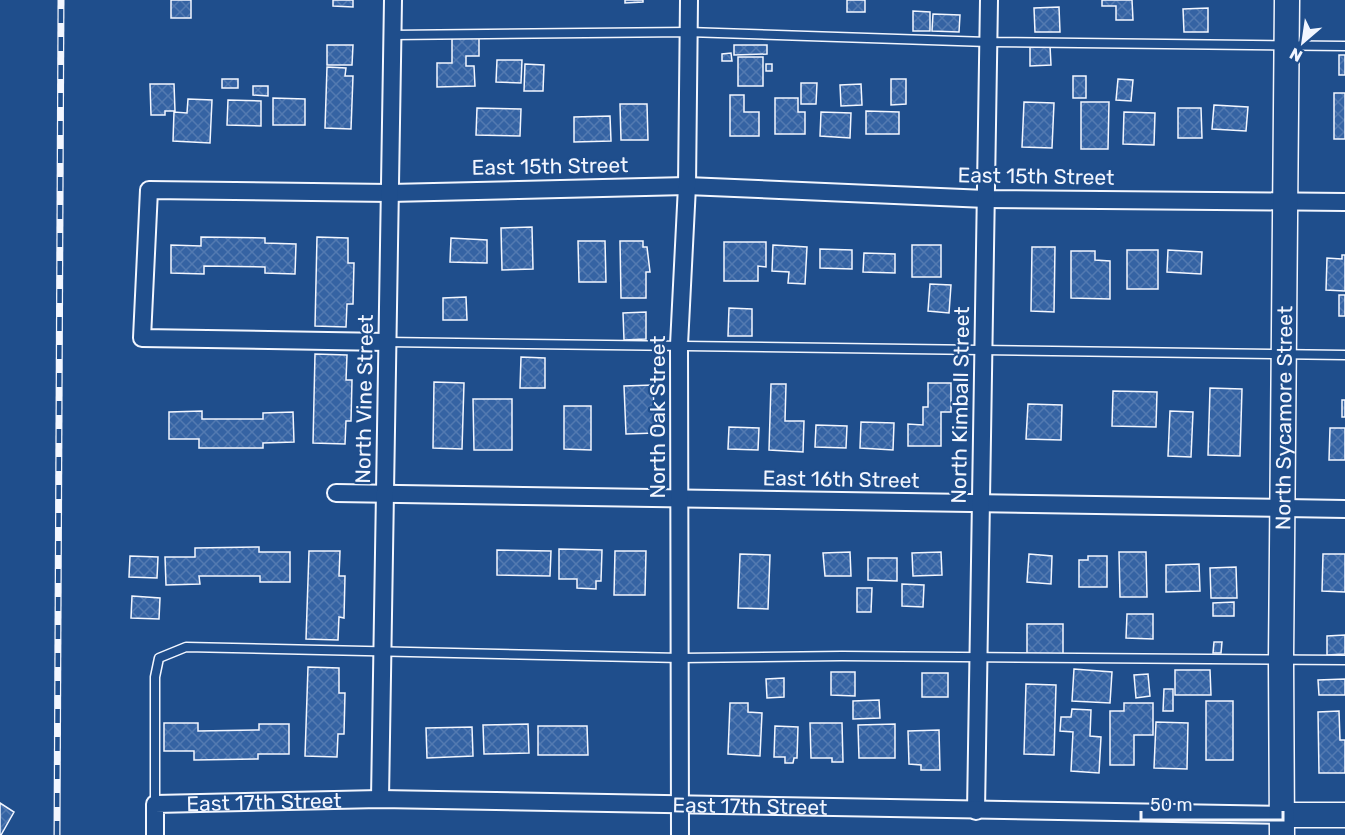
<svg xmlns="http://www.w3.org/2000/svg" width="1345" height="835" font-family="Rubik,sans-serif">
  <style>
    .building { fill: url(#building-cross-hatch); stroke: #f2f6ff; stroke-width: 1.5 }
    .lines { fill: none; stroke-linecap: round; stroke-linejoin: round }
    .lane-casing { stroke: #f2f6ff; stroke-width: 11 }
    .street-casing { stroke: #f2f6ff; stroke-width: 20 }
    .secondary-casing { stroke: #f2f6ff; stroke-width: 27 }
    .lane { stroke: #1f4e8c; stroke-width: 8 }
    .street { stroke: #1f4e8c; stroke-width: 16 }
    .secondary { stroke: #1f4e8c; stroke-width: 24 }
    .rail-casing { stroke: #f2f6ff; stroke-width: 7 }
    .rail { stroke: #1f4e8c; stroke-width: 4.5; stroke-dasharray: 14; stroke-linecap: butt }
    .labels { text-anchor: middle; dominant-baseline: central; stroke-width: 4.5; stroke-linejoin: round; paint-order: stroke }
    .street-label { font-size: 21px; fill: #f2f6ff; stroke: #1f4e8c }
  </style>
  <defs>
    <pattern id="building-cross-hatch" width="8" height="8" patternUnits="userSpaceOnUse" patternTransform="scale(1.5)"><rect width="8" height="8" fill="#3563a3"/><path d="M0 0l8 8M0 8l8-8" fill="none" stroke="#537ab1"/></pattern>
  </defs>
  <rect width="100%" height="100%" fill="#1f4e8c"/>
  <!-- building -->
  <path class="building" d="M171 0H191V18H171Z
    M333 0H353V7L333 6Z
    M625 0H643V2L625 3Z
    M847 0H865V12H847Z
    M1102 0H1132L1133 20H1116V6H1102Z
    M1059 7 1060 32H1035L1034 8Z
    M1208 8V32H1184L1183 9Z
    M913 11 930 12V31H913Z
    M933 14 960 15 959 32 932 31Z
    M452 38H479V56H466V66H474L475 86 437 87V63H452Z
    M327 45H353L352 65H327Z
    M734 45H767V54L734 55Z
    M1050 46 1051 65 1030 66V47Z
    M731 53 732 61H722V54Z
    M1339 55H1345V75H1339Z
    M738 57H763V86H738Z
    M497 60H522L521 83 496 82Z
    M525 64 544 65 543 91H524Z
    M766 64H772V71H766Z
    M327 67 346 68 345 76H353L351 129 325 128Z
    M1073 76H1086V98H1073Z
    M222 79H238V88H222Z
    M891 79H906V104L891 105Z
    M1118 79 1133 80 1131 101 1116 100Z
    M801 83H817L816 104H801Z
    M150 84H174L175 111H165V115H151Z
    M861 84 862 105 841 106 840 85Z
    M253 86H268V96L253 95Z
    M1334 93H1345V139H1334Z
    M730 95H744V112H759V136H730Z
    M273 98 305 99V125H273Z
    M775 98H798V112H805V134H775Z
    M188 99 212 100 210 143 173 141 174 112 187 113Z
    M228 100 261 101V126L227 125Z
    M1024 102 1054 103 1052 148 1022 147Z
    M1081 102H1109L1108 149H1081Z
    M620 104H647L648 140H621Z
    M1214 105 1248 107 1246 131 1212 129Z
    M477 108 521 109 520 136 476 135Z
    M1178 108H1201L1202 138H1178Z
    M866 111 899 112V134H866Z
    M821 112 851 113 850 138 820 136Z
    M1124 112 1155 113 1154 145 1123 144Z
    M610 116 611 141 574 142V117Z
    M532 227 533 269 502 270 501 228Z
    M201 237 265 238V243L296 244 295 274 265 273V267L204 266V274L171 273V245L201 246Z
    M317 237 348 238V263H354L353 304H347L346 327 315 326Z
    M451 238 487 240V263L450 262Z
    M578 241H605L606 282H579Z
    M620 241H643V247H647L650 272H646V298H621Z
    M724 242H766V267L758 266V281H724Z
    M773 245 807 247 805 284 788 283 789 272 772 271Z
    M912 245H941V277H912Z
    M1032 247H1055L1054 312 1031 311Z
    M820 249 852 250V269L820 268Z
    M1127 250H1158V289H1127Z
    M1168 250 1202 252 1201 274 1167 272Z
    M1071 251H1095V260L1110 261V299L1071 298Z
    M864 253 895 254V273L863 272Z
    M1342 255H1345V291L1326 290 1327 258 1342 259Z
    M930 284 951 285 949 313 928 311Z
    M1339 295H1345V316H1339Z
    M466 297 467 320H443V298Z
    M729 308 752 309V336H728Z
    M646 312V339L624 340 623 313Z
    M315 354 347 355 346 380H352L351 421H346L345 444 313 443Z
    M521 357 545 358V388H520Z
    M434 382 464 383 462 449 433 448Z
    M928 383H951V412H941V446H908V424L923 425V407H928Z
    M771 384H786L785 421H804L803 452 769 450Z
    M653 385 655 433 626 434 624 386Z
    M1210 388 1242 389 1240 456 1208 455Z
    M1113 391 1157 392 1156 427 1112 426Z
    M473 399H512V450H474Z
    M1342 400H1345V417H1342Z
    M1028 404 1062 405 1061 440 1026 439Z
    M564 406H591V450L564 449Z
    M202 411V419H263V413L293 412 294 442 263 443V448H199V439H169V412Z
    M1170 411 1193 412 1191 457 1168 456Z
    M861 422 894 423 893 450 860 448Z
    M816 425 847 426 846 448 815 447Z
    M729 427 759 428 758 450 728 449Z
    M1330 428H1345V460H1329Z
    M259 547V552H290V582H260V576H199L200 584 166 585 165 557H195V548Z
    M559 549 602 550 601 581H596V589L577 588V579H559Z
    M497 550 551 551 550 576 497 575Z
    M309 551H340L339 576H345L344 618 339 617 338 640 306 639Z
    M615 551H646L645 595H614Z
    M850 552 851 576H825L823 553Z
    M941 552 942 575 913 576 912 553Z
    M1119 552H1146L1147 597H1120Z
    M740 554 770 555 768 609 738 608Z
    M1029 554 1052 556 1051 584 1027 582Z
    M1323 554H1345V592L1322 591Z
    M130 556 158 557 157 578 129 577Z
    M1088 556H1107V587H1079V560H1088Z
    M868 558H897V581L868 580Z
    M1199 564 1200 591 1166 592V565Z
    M1236 567 1237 598H1211L1210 568Z
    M902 584 924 585 923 607 902 606Z
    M857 588H872L871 612H857Z
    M132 596 160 598 159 619 131 618Z
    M1234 602V616H1213V603Z
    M1127 614H1153V639L1126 638Z
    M1027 624H1063V654H1027Z
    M1345 635V654L1327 655V636Z
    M1214 642H1222L1221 653H1213Z
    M308 667 339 668V693H345L344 734H338L337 757 305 756Z
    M1074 669 1112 672 1110 703 1072 701Z
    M1175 670H1210L1211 695H1175Z
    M831 672H855V696L831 695Z
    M922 673H948V697H922Z
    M1148 674 1150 696 1136 698 1134 675Z
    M784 678V697L767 698 766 679Z
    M1345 679V695H1319L1318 680Z
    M1026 684 1056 685 1054 755 1024 754Z
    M1164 689H1173V711H1163Z
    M879 700 880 718 853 719V701Z
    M1206 701H1233V760H1206Z
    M730 703H748V712L762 713 760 756 728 754Z
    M1124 703H1153V735H1134V765H1110V711H1124Z
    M1072 709 1091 710 1090 736 1101 737 1099 773 1071 771 1073 732 1060 731 1061 717H1071Z
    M1339 711 1340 740H1345V773H1319L1318 712Z
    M1156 722 1188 723 1187 769 1154 768Z
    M164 723H198V731L259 730V724H289V754H258V759L194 760V751H164Z
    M810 723H842L843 762H832V758H811Z
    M528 724 529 753 484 754 483 725Z
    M895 724V758H859L858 725Z
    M538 726H587L588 755H538Z
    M775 726 798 727 797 758H794L793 763H785V757H774Z
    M472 727 473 756 427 758 426 728Z
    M939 730 940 770H921V765L909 764 908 731Z
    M0 803 14 812 1 835H0Z"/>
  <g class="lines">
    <!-- lane casing -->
    <g class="lane-casing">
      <path id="lane" d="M392 35 688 32 988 42 1345 46
        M387 342 1345 355
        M155 804V677L159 658 186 647 681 658 842 656 1345 660"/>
    </g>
    <!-- street casing -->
    <g class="street-casing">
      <g id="street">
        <path d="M387 342 142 338 149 190 390 193 687 186 986 199 1345 202"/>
        <path d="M336 493 1345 509"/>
        <path d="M380 799 393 0"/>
        <path d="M976 811 989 0"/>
        <path id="s1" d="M155 835V804L380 799 1282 815"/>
        <path d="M680 835 679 345 687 186 689 0"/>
      </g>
    </g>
    <!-- secondary casing -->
    <g class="secondary-casing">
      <g id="secondary">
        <path d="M1282 815H1345"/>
        <path id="s2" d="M1282 835 1281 659 1287 0"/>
      </g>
    </g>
    <!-- lane -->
    <use href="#lane" class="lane"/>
    <!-- street -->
    <use href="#street" class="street"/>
    <!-- secondary -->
    <use href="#secondary" class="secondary"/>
    <!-- rail casing -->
    <g class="rail-casing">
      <path id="rail" d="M57 835 61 0"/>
    </g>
    <!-- rail -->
    <use href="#rail" class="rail"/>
  </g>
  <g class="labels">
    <!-- street labels -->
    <g class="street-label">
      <text transform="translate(550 166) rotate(-1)">East 15th Street</text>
      <text transform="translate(1036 176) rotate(1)">East 15th Street</text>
      <text transform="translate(364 399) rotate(-89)">North Vine Street</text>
      <text transform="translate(960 405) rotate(-89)">North Kimball Street</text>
      <text transform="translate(657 417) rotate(-90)">North Oak Street</text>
      <text stroke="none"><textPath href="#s2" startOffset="417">North Sycamore Street</textPath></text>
      <text transform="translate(841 479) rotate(1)">East 16th Street</text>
      <text stroke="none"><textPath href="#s1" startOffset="140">East 17th Street</textPath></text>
      <text stroke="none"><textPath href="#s1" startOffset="626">East 17th Street</textPath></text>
    </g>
  </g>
  <!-- north arrow -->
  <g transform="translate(1303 42) rotate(209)" stroke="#1f4e8c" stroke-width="4.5" paint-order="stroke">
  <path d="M0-4.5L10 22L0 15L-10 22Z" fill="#f2f6ff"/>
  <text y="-9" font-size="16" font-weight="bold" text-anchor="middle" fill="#f2f6ff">N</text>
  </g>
  <!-- scale -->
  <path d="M1141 811v9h142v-9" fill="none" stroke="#f2f6ff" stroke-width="3"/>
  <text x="1150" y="811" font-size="18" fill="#f2f6ff" stroke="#1f4e8c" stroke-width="4.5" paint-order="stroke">50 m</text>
</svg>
